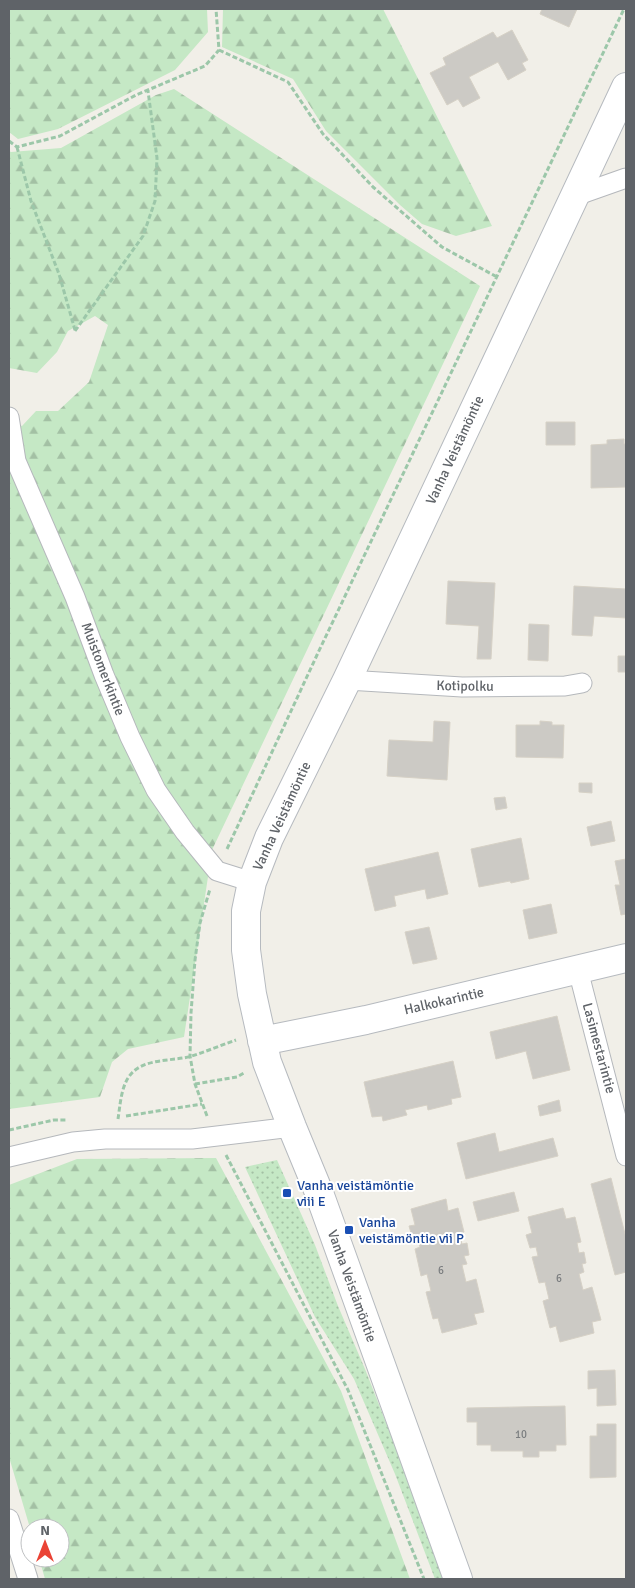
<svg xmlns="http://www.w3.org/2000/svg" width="635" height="1588" font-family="Signika,sans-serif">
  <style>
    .grass { fill: url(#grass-dots) }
    .forest { fill: url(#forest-firs) }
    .building { fill: #cccac5; stroke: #d6d1c6 }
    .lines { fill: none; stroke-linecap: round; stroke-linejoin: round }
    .street-casing { stroke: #b5b8bc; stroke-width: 21 }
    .secondary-casing { stroke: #b6babf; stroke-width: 30 }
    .path { stroke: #9cc7a9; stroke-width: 3; stroke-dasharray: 5 2.5; stroke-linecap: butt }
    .street { stroke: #fff; stroke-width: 19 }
    .secondary { stroke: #fff; stroke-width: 28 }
    .transit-dot { fill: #1a4fb4; stroke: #fff; stroke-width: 2 }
    .labels { text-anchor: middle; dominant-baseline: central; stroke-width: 4; stroke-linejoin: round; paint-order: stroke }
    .number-label { font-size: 11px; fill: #7a7d7f }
    .street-label { font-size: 14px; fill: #5f6368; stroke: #fff }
    .transit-label { font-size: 14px; fill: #164399; stroke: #fff; text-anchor: start }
  </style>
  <defs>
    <pattern id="grass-dots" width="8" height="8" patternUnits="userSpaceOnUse" patternTransform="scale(1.25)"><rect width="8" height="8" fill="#c5e8c5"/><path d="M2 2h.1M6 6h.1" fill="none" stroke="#a3c0a4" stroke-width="1.8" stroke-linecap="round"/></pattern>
    <pattern id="forest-firs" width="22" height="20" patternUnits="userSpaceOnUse" patternTransform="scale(1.25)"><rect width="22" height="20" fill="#c5e8c5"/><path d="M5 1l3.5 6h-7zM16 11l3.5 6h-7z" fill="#a3c0a4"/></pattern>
  </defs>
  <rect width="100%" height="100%" fill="#f1efe8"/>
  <!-- grass -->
  <path class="grass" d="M277 1160 315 1245 338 1306 365 1369 405 1471 443 1579H435L395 1474 354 1379 315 1317 245 1167Z"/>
  <!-- forest -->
  <path class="forest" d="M9 9H207L208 32 175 70 58 129 18 139 9 132Z
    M223 9H383L492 226 456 236 422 224 400 205 326 131 293 79 222 47Z
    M174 89 480 286 212 850 184 1037 128 1049 112 1062 100 1097 9 1109V417L11 422 22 426 36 411H58L89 382 108 325 95 316 68 331 57 352 37 373 9 368V151L11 152 61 148 156 95Z
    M216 1158 341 1391 410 1579H45L39 1558H60V1528H30L9 1457V1185L77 1159Z"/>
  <!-- building -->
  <path class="building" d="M542 9H577L569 27 540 14Z
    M512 30 528 60 522 63 526 70 508 80 498 62 469 77 480 98 463 107 458 99 447 105 430 73 446 65 443 58 493 32 497 38Z
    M546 422H575V445H546Z
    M624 439V444H626V487L591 488V445L607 444V440Z
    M448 581 495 583 491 659H477L479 626 446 624Z
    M574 586 626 589V618L594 616 592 636 572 635Z
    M529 624 549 625 548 661 528 660Z
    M618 656H626V672H618Z
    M434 721 450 722 447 780 387 776 389 740 433 742Z
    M540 721 552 722V725H564L563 758 516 757V725H540Z
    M579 783H592V793L579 792Z
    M505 797 507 808 496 810 494 798Z
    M611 821 615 841 591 846 587 827Z
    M521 838 529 879 511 883 510 881 479 887 471 849Z
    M438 852 448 894 427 899 425 889 394 896 396 906 375 911 365 869Z
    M626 859V914L621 915 615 885H620L615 861Z
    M551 904 557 933 529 939 523 910Z
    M429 927 437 959 413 964 405 932Z
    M557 1016 570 1070 533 1079 526 1051 496 1059 490 1032Z
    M453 1061 461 1097 451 1099 452 1104 428 1110 427 1105 405 1110 407 1115 383 1121 382 1116 372 1117 364 1082Z
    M559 1100 561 1111 540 1116 538 1106Z
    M495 1133 499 1152 553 1138 558 1156 466 1179 457 1143Z
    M611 1178 626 1238V1272L615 1275 591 1184Z
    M514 1192 519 1211 478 1221 473 1202Z
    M446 1199 448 1211 458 1208 464 1232 459 1233 462 1244 467 1243 469 1255 464 1256 467 1264 462 1265 466 1282 476 1279 484 1312 474 1314 477 1324 442 1333 438 1318 433 1319 426 1292 431 1291 427 1274 421 1276 415 1249 420 1247 418 1239 413 1240 409 1226 415 1225 411 1209Z
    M563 1208 566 1219 575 1217 581 1242 577 1243 579 1253 584 1252 586 1263 582 1264 584 1272 579 1274 583 1290 592 1287 601 1320 592 1322 594 1333 560 1342 556 1326 550 1328 543 1301 549 1299 545 1282 539 1283 532 1257 538 1256 536 1247 530 1248 526 1235 532 1233 528 1217Z
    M615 1370 616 1405 597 1406V1388L588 1389V1371Z
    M565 1406 566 1445H556V1451H539V1457H523V1451H491V1445H477V1422H467V1408Z
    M597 1424H616V1477L590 1478V1436H597Z"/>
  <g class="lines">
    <!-- street casing -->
    <g class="street-casing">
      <path id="street" d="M575 196 626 178
        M9 417 16 461 75 597 104 675 130 737 156 790 185 832 217 871 252 882
        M347 680 462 687 565 686 582 683
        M578 970 626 1156
        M9 1157 73 1142 105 1139H192L292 1127
        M9 1519 28 1579"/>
    </g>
    <!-- secondary casing -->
    <g class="secondary-casing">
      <path id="secondary" d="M262 1041 366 1020 626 958
        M458 1579 318 1190 292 1127 267 1062 252 994 246 950V911L252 882 269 838 347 680 626 87"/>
    </g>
    <!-- path -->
    <path class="path" d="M219 50 288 82 323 134 373 187 442 247 497 277
      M9 141 17 147 60 136 136 95 205 66 219 50 216 9
      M17 147 31 201 59 274 75 330
      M75 331 143 236 155 201 157 158 148 91
      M227 849 317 655 624 9
      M195 1084 237 1077 244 1073
      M126 1116 202 1104
      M207 1116 195 1084 190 1056 191 1013 195 960 200 923 210 889
      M118 1119C120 1106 121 1089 128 1078 141 1057 172 1062 192 1056 207 1051 222 1045 236 1040
      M9 1130 54 1120H67
      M226 1155 348 1390 424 1579"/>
    <!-- street -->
    <use href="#street" class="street"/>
    <!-- secondary -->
    <use href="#secondary" class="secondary"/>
  </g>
  <!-- markers -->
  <g class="transit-dot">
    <rect x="282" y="1188" width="10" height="10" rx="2.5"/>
    <rect x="344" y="1225" width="10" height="10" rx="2.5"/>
  </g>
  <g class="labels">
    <!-- number labels -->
    <g class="number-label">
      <text x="441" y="1270">6</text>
      <text x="559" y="1278">6</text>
      <text x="521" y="1434">10</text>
    </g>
    <!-- street labels -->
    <g class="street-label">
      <text transform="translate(455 450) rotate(-65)">Vanha Veistämöntie</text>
      <text transform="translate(103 669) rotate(69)">Muistomerkintie</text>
      <text transform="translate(465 686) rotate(1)">Kotipolku</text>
      <text transform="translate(282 816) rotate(-65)">Vanha Veistämöntie</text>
      <text transform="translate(444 1001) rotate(-13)">Halkokarintie</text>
      <text transform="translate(599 1048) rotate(75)">Lasimestarintie</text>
      <text transform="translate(352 1286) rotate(70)">Vanha Veistämöntie</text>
    </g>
    <!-- transit labels -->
    <g class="transit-label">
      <text x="297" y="1185">Vanha veistämöntie<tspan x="297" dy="16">viii E</tspan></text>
      <text x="359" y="1222">Vanha<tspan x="359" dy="16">veistämöntie vii P</tspan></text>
    </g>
  </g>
  <!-- border -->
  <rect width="635" height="1588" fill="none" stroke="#5f6368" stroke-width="20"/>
  <!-- north arrow -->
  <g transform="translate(45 1543)"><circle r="24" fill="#ffffff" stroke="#bfc1c3"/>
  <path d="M0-4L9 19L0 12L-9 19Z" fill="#ea4335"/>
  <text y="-8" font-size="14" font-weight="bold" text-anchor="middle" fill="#5f6368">N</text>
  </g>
</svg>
